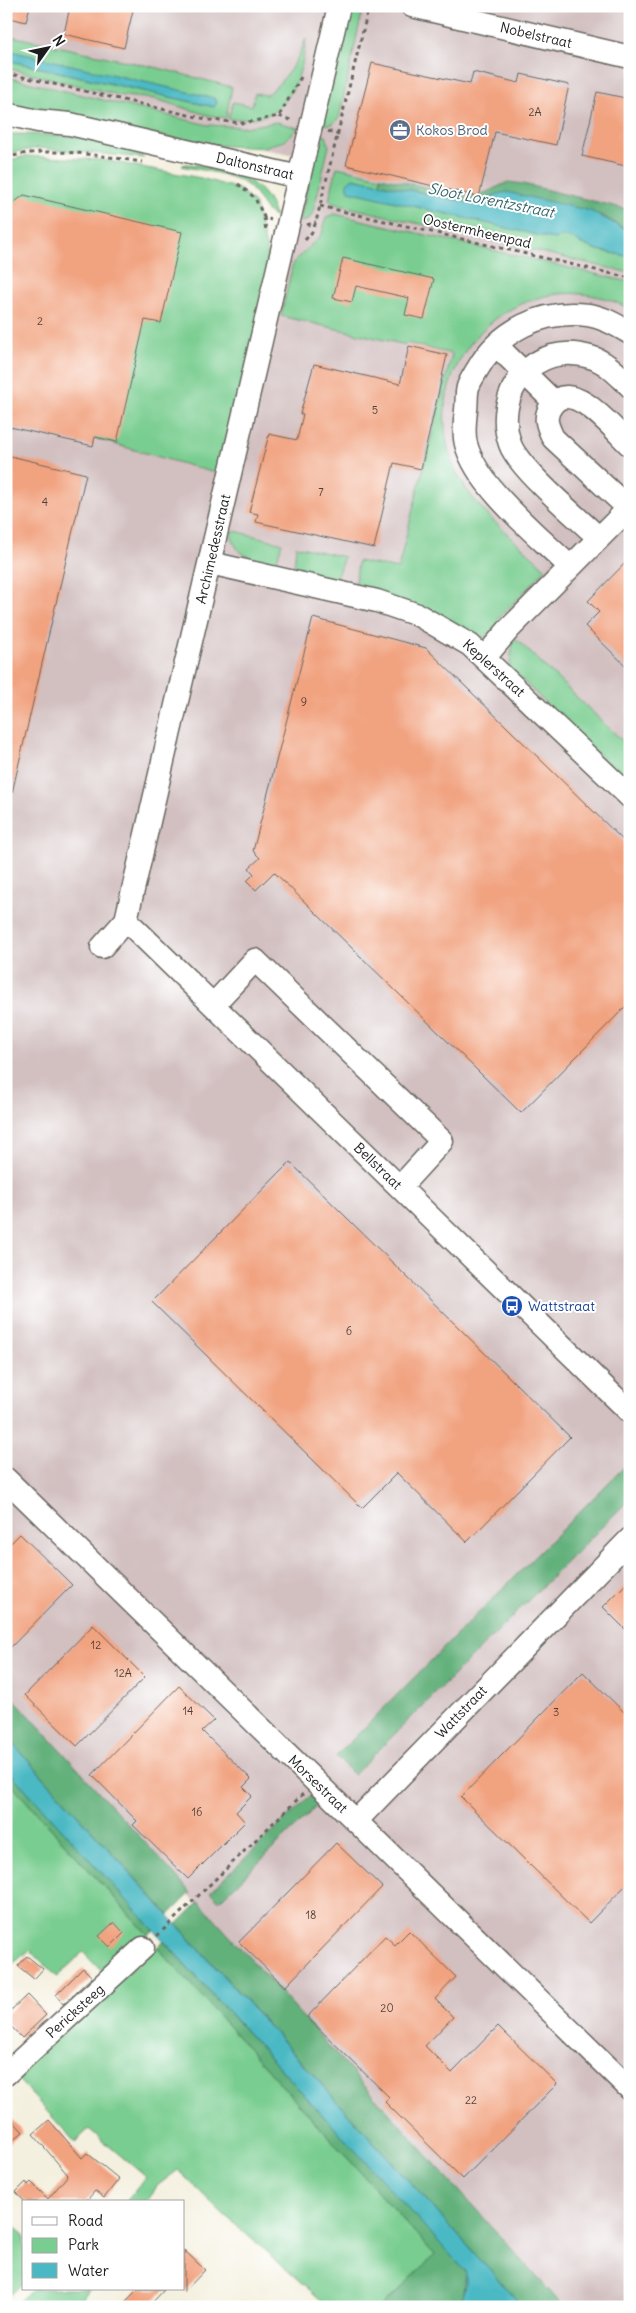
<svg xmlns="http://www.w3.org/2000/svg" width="636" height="2313" font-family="Delius,sans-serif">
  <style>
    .industrial { fill: #d2bfc0 }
    .green { fill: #79cd90; stroke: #4a7456 }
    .forest { fill: #62b07a; stroke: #3f664b }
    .water { fill: #4bb9c4; stroke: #346a70 }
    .building { fill: #f1a27f }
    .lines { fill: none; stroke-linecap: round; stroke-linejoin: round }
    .minor-casing { stroke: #686660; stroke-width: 25 }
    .path { stroke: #686660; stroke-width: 3; stroke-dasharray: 4 4; stroke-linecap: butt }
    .minor { stroke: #fff; stroke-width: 22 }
    .labels { text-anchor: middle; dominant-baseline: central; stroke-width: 4; stroke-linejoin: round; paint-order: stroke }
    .number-label { font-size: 11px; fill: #513e35 }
    .street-label { font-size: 14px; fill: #1c1c1c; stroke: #fff }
    .service-label { font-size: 14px; fill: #4e5e75; stroke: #fff; text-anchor: start }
    .transit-label { font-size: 14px; fill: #164399; stroke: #fff; text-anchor: start }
    .water-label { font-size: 15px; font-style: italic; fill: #316368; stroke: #fff }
  </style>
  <rect width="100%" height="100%" fill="#fff"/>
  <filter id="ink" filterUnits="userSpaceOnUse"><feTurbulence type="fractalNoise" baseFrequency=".02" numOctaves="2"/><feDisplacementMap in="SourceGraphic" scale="10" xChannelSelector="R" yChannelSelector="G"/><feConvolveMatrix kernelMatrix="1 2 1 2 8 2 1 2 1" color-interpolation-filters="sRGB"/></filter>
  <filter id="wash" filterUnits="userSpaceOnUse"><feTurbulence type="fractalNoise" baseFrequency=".0096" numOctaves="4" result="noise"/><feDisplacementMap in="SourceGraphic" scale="20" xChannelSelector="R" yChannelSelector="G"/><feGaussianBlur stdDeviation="1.12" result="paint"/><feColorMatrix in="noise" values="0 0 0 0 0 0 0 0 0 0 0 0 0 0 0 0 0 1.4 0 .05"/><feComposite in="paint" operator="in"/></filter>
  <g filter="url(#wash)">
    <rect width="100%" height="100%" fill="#f4f0df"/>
    <!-- industrial -->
    <path class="industrial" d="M6 6H630V2307H564L6 1694V413L215 473 295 155 219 141 6 82Z"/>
    <!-- green -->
    <path class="green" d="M363 8 339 118 333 124 321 125 347 21 353 14Z
      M6 35 158 68 232 87 226 118 207 115 155 99 123 96 6 68V60L214 107 217 100 6 50Z
      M306 38C304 64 295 103 267 115 255 119 241 119 228 119L233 102 252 106 255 93 266 95C286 80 298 61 306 38Z
      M6 77 208 125 245 127 277 122 298 128 285 141 266 146V148L208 145 6 107Z
      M318 133 326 136 329 146 313 213 308 220 300 222Z
      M6 134C34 134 128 134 144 158L38 148 6 154Z
      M26 156 103 160 201 178 239 189 255 204 270 262 241 409 215 473 6 413V161Z
      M184 164C220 165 267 177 275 217 264 213 258 193 247 185 229 172 202 171 182 166Z
      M337 167 381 177 380 184 353 178 411 205 554 239C572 233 572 240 587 246 600 252 616 253 630 257V273L335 204 329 200Z
      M335 214 630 282V309C529 254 414 354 452 462 466 503 515 539 546 569L498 619 501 623 490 635 477 640 355 587 358 561 398 569 452 354 407 343 406 345 281 316 293 263 322 234 326 217Z
      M231 530 282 543 277 560 271 568 257 565 258 560C241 555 233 549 231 530Z
      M296 546 344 557 335 581 297 573 294 567Z
      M516 639 630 748V786L509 667 513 643Z
      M6 1779 148 1935 104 1974 83 1952 57 1977 30 1950 6 1969Z
      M157 1947 435 2255 381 2307H329L220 2211 178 2170 157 2186 147 2202H126L146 2177 89 2129 75 2142 14 2075Z
      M6 2220 24 2235V2282L6 2299Z
      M33 2289H89L77 2307H14Z"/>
    <!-- forest -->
    <path class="forest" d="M381 177 474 198 508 182 523 184 630 210V232L601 215 492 196 482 203H471L380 184Z
      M627 1464 630 1467V1499L354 1775 336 1756Z
      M6 1690 191 1893 169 1915 6 1736Z
      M6 1768 154 1930 148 1935 6 1779Z
      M310 1796 319 1804 219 1901 210 1892Z
      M199 1902 564 2307H523L177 1924Z
      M163 1941 466 2271 464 2294 455 2307H381L435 2255 157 1947Z"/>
    <!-- water -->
    <path class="water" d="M6 50 214 98 217 103 214 107 6 60Z
      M353 178 471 203C485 202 493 193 507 192L591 211 630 232V257C616 253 600 252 587 246 572 241 572 233 554 239L349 191 347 183Z
      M6 1736 523 2307H455C465 2297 468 2285 465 2271L6 1768Z"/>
    <g id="blocks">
      <!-- building -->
      <path class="building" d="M6 6H30L26 22 6 17Z
        M70 6H134L124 48 64 34Z
        M372 63 470 84 473 72 519 83 521 74 569 85 556 145 495 132 479 197 346 165Z
        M597 92 630 99V167L582 156Z
        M24 195 182 232 161 323 145 320 117 442 95 437 93 446 6 426V209Z
        M343 258 434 279 424 319 405 315 409 298 356 286 352 302 333 298Z
        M409 346 447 355 421 469 394 463 374 548 256 522 258 514 249 512 269 434 297 440 303 414H300L314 364 400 384Z
        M6 455 86 474 12 793 6 792Z
        M630 558V670L585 626 599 612 588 601Z
        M313 618 426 648 630 847V1002L521 1113 274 872 256 890 247 881 254 874 249 868 260 858 253 851Z
        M290 1162 570 1437 467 1542 397 1473 362 1508 152 1302Z
        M20 1534 72 1585 6 1652V1548Z
        M630 1580V1634L603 1607Z
        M93 1625 145 1677 77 1746 25 1695Z
        M583 1672 630 1718V1881L589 1923 461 1797Z
        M179 1686 214 1720 202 1731 251 1779 243 1787 252 1796 236 1812 245 1822 188 1879 133 1825 137 1821 92 1775Z
        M336 1843 382 1887 285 1987 239 1942Z
        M114 1922 124 1933 110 1947 99 1936Z
        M409 1931 456 1977 435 1999 453 2017 425 2046 452 2073 498 2026 557 2084 463 2179 385 2102 389 2097 307 2017 385 1936 395 1945Z
        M27 1956 43 1969 34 1979 18 1966Z
        M83 1968 92 1977 63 2004 56 1995Z
        M27 1995 46 2015 22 2038 6 2021V2015Z
        M6 2113 23 2132 6 2146Z
        M49 2120 82 2158 87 2153 119 2179 104 2198 95 2191 85 2202H25L16 2192 26 2182 28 2185 31 2182 48 2199 68 2175 33 2134Z
        M184 2250 205 2270 184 2292Z
        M138 2289H165L148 2307H120Z"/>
    </g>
  </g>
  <g filter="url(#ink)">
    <use href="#blocks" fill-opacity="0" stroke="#686660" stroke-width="1"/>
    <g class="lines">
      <!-- minor casing -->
      <g class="minor-casing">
        <path id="minor" d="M412 6 630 57
          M6 114 38 121 70 124 299 177
          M496 345 554 402
          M628 508 553 438C547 425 543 417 552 405 572 377 614 430 630 445
          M599 538C579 519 518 468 510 444 492 392 535 340 590 357 606 361 619 376 630 386
          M210 563 377 601 418 615 470 645 630 797
          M570 567C538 535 477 487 466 444 463 433 465 420 466 410 467 402 466 394 468 387 470 381 474 375 477 370 499 330 543 309 588 315 603 317 617 325 630 333
          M485 657 509 629 630 507
          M126 920 630 1412
          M102 947 126 920 339 6
          M213 1005 255 960 442 1141 400 1187
          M6 1479 630 2089
          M356 1821 630 1539
          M6 2074 143 1948"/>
      </g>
      <!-- path -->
      <path class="path" d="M6 73 210 120 243 123 279 116 301 77
        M279 116 293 121
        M328 131 339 135
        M6 158C45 145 102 156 142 162
        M238 184 255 198 264 217 271 220
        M320 206 630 278
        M264 217 266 231
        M307 225 316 222
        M305 240 312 232 316 222 369 6
        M157 1936 303 1794"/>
      <!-- minor -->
      <use href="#minor" class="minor"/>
    </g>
  </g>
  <!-- icons -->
  <defs>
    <g id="office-disc" transform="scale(1.125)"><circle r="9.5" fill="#5c6f8a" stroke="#fff"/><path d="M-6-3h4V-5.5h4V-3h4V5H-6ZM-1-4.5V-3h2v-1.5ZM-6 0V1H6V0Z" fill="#fff"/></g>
    <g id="bus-disc" transform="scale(1.125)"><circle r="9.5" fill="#1a4fb4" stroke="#fff"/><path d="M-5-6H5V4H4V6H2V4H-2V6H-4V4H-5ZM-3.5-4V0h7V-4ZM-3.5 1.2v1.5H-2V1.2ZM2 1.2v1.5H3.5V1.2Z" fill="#fff"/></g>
  </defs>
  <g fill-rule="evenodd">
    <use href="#office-disc" x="400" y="130"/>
    <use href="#bus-disc" x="512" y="1306"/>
  </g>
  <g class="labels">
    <!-- number labels -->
    <g class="number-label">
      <text x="535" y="112">2A</text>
      <text x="40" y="321">2</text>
      <text x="375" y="410">5</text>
      <text x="321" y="492">7</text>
      <text x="45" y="502">4</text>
      <text x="304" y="702">9</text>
      <text x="349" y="1331">6</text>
      <text x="96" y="1645">12</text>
      <text x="123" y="1673">12A</text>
      <text x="188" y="1711">14</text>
      <text x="556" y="1712">3</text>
      <text x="197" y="1812">16</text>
      <text x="311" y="1915">18</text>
      <text x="387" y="2008">20</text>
      <text x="471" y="2100">22</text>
    </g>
    <!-- street labels -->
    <g class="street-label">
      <text transform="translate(536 35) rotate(13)">Nobelstraat</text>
      <text transform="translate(255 166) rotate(13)">Daltonstraat</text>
      <text transform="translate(477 231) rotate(13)">Oostermheenpad</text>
      <text transform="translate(213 549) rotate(-77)">Archimedesstraat</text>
      <text transform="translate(494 668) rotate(42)">Keplerstraat</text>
      <text transform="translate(378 1166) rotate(44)">Bellstraat</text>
      <text transform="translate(461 1712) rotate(-46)">Wattstraat</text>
      <text transform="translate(318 1784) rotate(44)">Morsestraat</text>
      <text transform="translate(75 2011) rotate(-42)">Pericksteeg</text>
    </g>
    <!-- service labels -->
    <g class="service-label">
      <text x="416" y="130">Kokos Brod</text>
    </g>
    <!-- transit labels -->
    <g class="transit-label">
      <text x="528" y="1306">Wattstraat</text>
    </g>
    <!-- water labels -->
    <g class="water-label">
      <text transform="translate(491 200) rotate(11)">Sloot Lorentzstraat</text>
    </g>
  </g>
  <!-- margin -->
  <rect width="636" height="2313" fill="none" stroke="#fff" stroke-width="25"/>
  <!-- legend -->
  <rect x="22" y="2200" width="162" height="90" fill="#ffffff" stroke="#a4a4a4"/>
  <rect x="32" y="2217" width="25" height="8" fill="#ffffff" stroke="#a4a4a4"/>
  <text x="68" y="2226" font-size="15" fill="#1c1c1c">Road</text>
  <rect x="32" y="2238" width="25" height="15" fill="#79cd90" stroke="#a4a4a4"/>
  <text x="68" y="2250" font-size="15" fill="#1c1c1c">Park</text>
  <rect x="32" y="2263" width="25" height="15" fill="#4bb9c4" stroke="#a4a4a4"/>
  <text x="68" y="2276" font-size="15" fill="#1c1c1c">Water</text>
  <!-- north arrow -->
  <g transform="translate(48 48) rotate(57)" stroke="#ffffff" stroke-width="4" paint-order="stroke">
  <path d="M0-4L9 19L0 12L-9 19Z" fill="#1c1c1c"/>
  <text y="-8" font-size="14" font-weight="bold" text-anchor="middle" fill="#1c1c1c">N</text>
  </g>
</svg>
